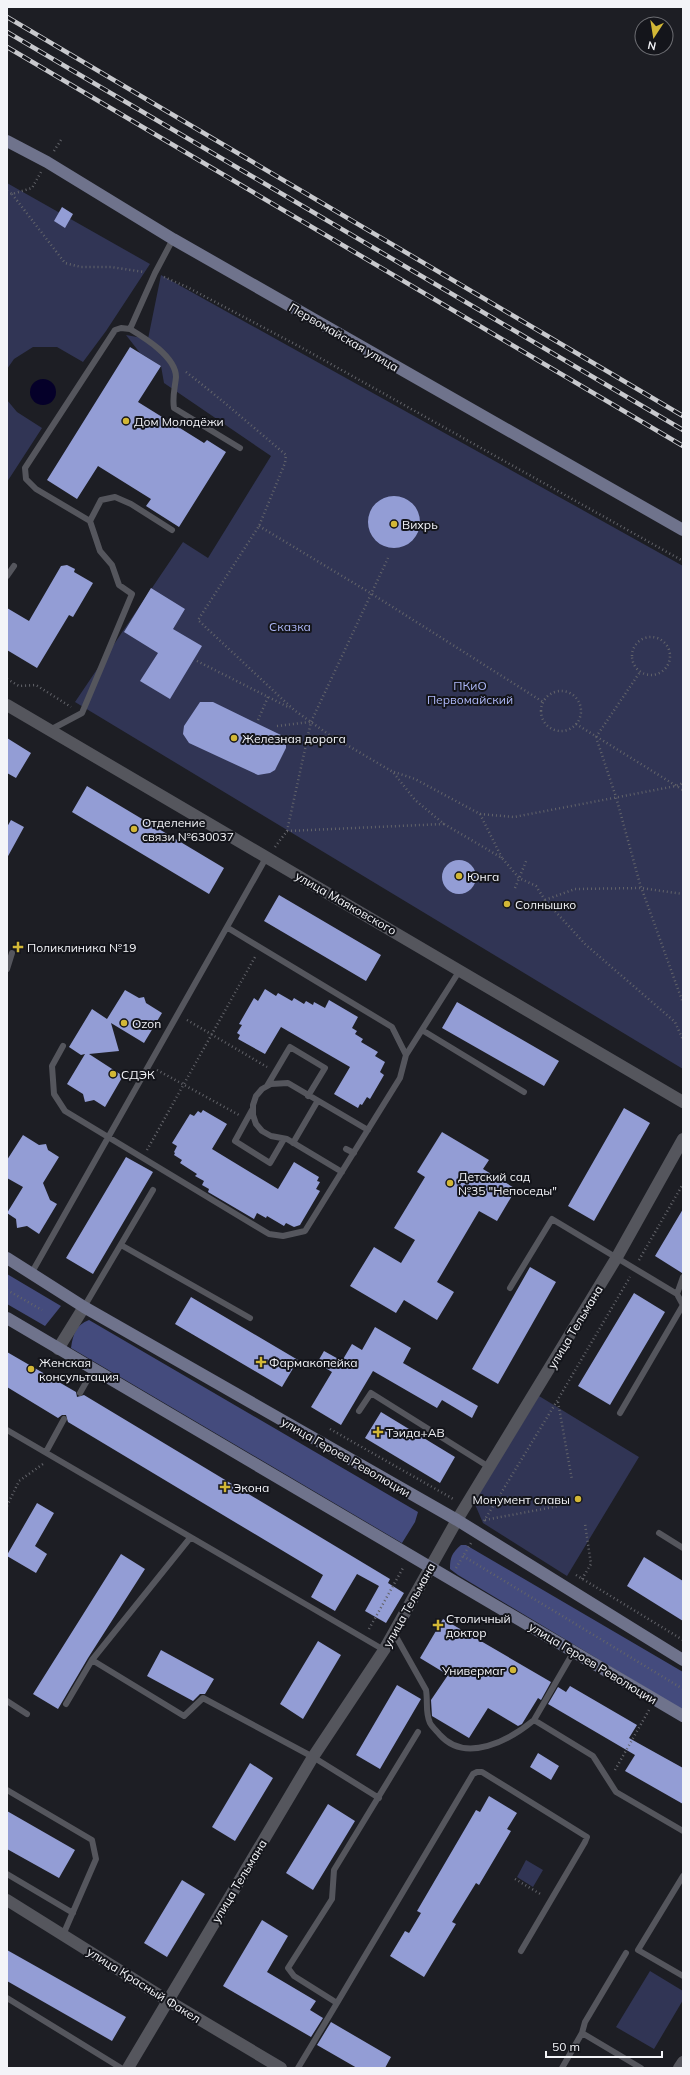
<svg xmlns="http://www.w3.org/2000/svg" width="690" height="2075" font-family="Mulish,sans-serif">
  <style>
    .green { fill: #313555 }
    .forest { fill: #444b7d }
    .water { fill: #050029 }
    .building { fill: #939dd5 }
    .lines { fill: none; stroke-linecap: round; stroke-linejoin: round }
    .path { stroke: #63646a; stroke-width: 2.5; stroke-dasharray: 1 3; stroke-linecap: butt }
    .lane { stroke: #55565d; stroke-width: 6 }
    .street { stroke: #55565d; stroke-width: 12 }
    .secondary { stroke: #6f738c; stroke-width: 12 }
    .rail-casing { stroke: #c8c9cd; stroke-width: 4.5 }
    .rail { stroke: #14151b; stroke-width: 3; stroke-dasharray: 9; stroke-linecap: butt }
    .poi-dot { fill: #d2b736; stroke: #14151b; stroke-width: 1.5 }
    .labels { text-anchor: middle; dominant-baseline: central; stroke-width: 4; stroke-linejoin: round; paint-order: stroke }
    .street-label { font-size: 12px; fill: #f3f4f8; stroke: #14151b }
    .poi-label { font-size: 12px; fill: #f3f4f8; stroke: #14151b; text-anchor: start }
    .park-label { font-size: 12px; fill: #afb9f9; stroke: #14151b }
  </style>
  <rect width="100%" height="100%" fill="#1d1e24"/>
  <!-- green -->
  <path class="green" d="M7 183 150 264 106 331 83 362 57 347H33L14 359 7 369Z
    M161 275 683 566V1069L75 702 183 542 208 558 271 456 164 383 161 366 140 353 126 335 148 339Z
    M7 400 17 412 42 428 7 482Z
    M539 1396 639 1457 567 1576 483 1523 474 1502Z
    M526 1860 543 1870 533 1887 517 1877Z
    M650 1971 683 1991V2000L654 2049 616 2027Z"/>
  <!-- forest -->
  <path class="forest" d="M7 1274 61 1306 45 1326 7 1304Z
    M89 1320 418 1512 415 1522 402 1543 71 1348C73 1334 76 1325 89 1320Z
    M461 1545H466L683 1672V1710L458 1575 450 1569C450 1557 452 1553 461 1545Z"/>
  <!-- water -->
  <path class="water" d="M30 392a13 13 0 1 1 26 0a13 13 0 1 1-26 0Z"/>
  <!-- building -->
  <path class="building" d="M62 207 73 214 65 228 54 221Z
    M130 347 161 366 138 402 204 443 207 440 226 452 179 527 146 506 151 499 98 466 77 499 47 480Z
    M368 522a26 26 0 1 1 52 0a26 26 0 1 1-52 0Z
    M67 565 75 569 74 572 93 583 73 617 69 615 37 668 7 650V608L29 621 61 566Z
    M151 588 185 609 173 629 202 646 170 699 140 681 158 653 124 632Z
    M200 702H213L283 736 286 741V748L275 770 270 773 258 775 189 743 183 734 184 726Z
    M7 738 31 753 16 778 7 773Z
    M87 786 224 868 209 894 72 812Z
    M11 820 24 827 7 858V827Z
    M442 877a17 17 0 1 1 34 0a17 17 0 1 1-34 0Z
    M279 895 381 955 366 981 264 921Z
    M265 989 276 996 278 993 292 1001 294 998 304 1004 306 1001 313 1005 314 1002 325 1008 329 1000 358 1017 352 1028 357 1031 355 1034 363 1039 361 1042 378 1052 375 1056 385 1062 380 1072 384 1075 370 1099 367 1097 362 1105 360 1104 358 1108 334 1094 350 1067 281 1027 265 1054 238 1039 240 1035 237 1033 242 1025 239 1024 254 998 258 1001Z
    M125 990 139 998 144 997 146 1003 162 1013 144 1043 111 1023 119 1051 89 1054 123 1076 105 1107 94 1100 85 1102 83 1094 67 1084 85 1054 81 1055 69 1047 92 1009 107 1019Z
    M457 1002 559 1061 544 1086 442 1028Z
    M624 1108 650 1123 594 1221 568 1206Z
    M203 1110 227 1124 212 1149 278 1189 294 1162 319 1177 317 1181 320 1182 316 1189 320 1191 300 1225 294 1227 286 1223 284 1226 267 1216 266 1218 257 1213 254 1219 208 1192 209 1189 202 1185 204 1181 195 1176 197 1174 180 1163 182 1160 174 1155 175 1153 174 1152 177 1146 172 1143 190 1114 194 1116 198 1111 201 1113Z
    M442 1132 489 1160 483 1169 516 1189 497 1221 479 1211 437 1282 454 1292 437 1320 404 1300 396 1313 350 1286 374 1247 401 1263 415 1240 394 1228 425 1177 417 1172Z
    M23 1135 39 1145 46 1144 48 1150 59 1157 43 1183 50 1200 57 1204 39 1234 27 1226 17 1228 16 1219 7 1213 23 1187 7 1178V1160Z
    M126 1157 153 1172 93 1274 66 1258Z
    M683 1209V1273H682L655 1256Z
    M530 1267 556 1282 498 1384 472 1369Z
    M634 1293 665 1312 610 1405 578 1386Z
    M191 1297 298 1360 282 1387 175 1324Z
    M375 1327 411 1348 403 1363 478 1406 472 1418 442 1400 437 1408 373 1371 341 1425 311 1407 332 1372 317 1363 324 1351 342 1361 352 1344 362 1350Z
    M7 1352 76 1392 77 1397 84 1395 390 1579 388 1583 404 1593 386 1623 365 1611 379 1586 357 1574 335 1611 311 1597 323 1575 68 1422 66 1415H62L58 1418 7 1387Z
    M381 1412 455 1457 440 1483 365 1438Z
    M37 1503 54 1513 35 1546 47 1554 36 1573 7 1556V1555Z
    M121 1554 145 1569 88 1658 58 1709 33 1694Z
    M644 1557 683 1581V1621L627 1586Z
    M443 1619 551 1682 541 1700 538 1698 522 1724 518 1726 488 1708 469 1738 432 1716 431 1700 448 1675 420 1658Z
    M318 1641 341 1655 303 1719 280 1704Z
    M161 1650 214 1679 205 1694H200L193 1701 147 1676Z
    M397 1685 421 1699 380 1769 356 1755Z
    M570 1686 637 1725 629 1738 683 1768V1804L625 1771 635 1755 548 1704 558 1687 566 1692Z
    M538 1753 559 1766 551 1780 530 1767Z
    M250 1763 273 1778 235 1841 212 1827Z
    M489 1796 517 1813 507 1829 511 1831 479 1885 476 1883 452 1922 456 1924 424 1977 390 1956 405 1931 409 1933 421 1913 417 1911 476 1810 480 1812Z
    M328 1804 355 1821 313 1890 286 1873Z
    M7 1811 75 1850 59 1878 7 1849Z
    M182 1880 205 1894 167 1957 144 1943Z
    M262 1920 288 1936 267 1972 316 2001 310 2010 323 2018 311 2037 223 1986Z
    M7 1950 126 2017 112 2041 7 1981Z
    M331 2022 391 2057 385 2068H357L317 2045Z"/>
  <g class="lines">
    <!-- path -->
    <path class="path" d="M54 151 61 140
      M7 191 12 194 32 188 41 172
      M12 194 65 263 81 267H111L144 272
      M164 277 187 287 304 349 683 561
      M186 372C220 398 253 427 286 455L285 463 259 526 198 620 294 710 328 734 393 772 415 800 444 824 502 858 519 878 536 886 545 900 585 944 675 1022 683 1040
      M259 526 372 594 543 702
      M632 656a19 19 0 1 1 38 0a19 19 0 1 1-38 0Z
      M197 661 290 708
      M7 679 19 686 36 685 71 707
      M541 711a20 20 0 1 1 40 0a20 20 0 1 1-40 0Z
      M258 720 268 697
      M576 724 683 790
      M277 726 310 722
      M596 737 616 797 640 884 683 1003
      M596 737 640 672
      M394 772 415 779 480 814 502 858
      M480 814 514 817 676 786 683 783
      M287 831 444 824
      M275 847 287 831 311 722 388 558
      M515 888 527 859
      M545 900 575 889 641 888 683 894
      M187 1020 267 1067
      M157 1070 239 1115
      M147 1150 255 957
      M639 1260 683 1184
      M7 1290 42 1310
      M558 1402 572 1480
      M330 1429 455 1500
      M7 1506 19 1481 43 1464
      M485 1520 559 1506
      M484 1521 557 1401 630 1277
      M463 1556 683 1689
      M456 1568 471 1543
      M576 1575 683 1640
      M582 1579 591 1564 585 1524
      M369 1629 403 1568H401
      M615 1770 649 1710
      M515 1879 542 1895"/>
    <!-- lane -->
    <path class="lane" d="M130 329C145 338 176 357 176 377 175 388 172 397 174 408L240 448
      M90 521 101 500 115 497 131 504 172 530
      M7 576 14 566
      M50 730 82 713 132 594 119 585 112 565 100 551 90 521 36 489 26 479 25 468 115 330 121 328 130 329 155 273 173 239
      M7 969 12 953
      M422 1030 524 1092
      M63 1046 52 1066 54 1094 65 1111 269 1234 283 1236 305 1231 400 1078 406 1055 392 1027 228 928
      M406 1055 460 970
      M267 1086 290 1047 325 1068 308 1096
      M252 1110 235 1141 270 1163 284 1139
      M293 1143 317 1102
      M346 1149 354 1153
      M342 1172 287 1139 271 1136 262 1131 256 1124 253 1115V1105L256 1096 262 1089 271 1084 288 1083 368 1130
      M121 1245 250 1318
      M31 1274 267 856
      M510 1288 552 1219 677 1294 683 1305
      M677 1294 683 1277
      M84 1307 153 1190
      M80 1393 93 1370
      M359 1411 371 1393 489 1467
      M620 1413 683 1305
      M7 1430 384 1650
      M46 1452 64 1419
      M659 1533 683 1548
      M394 1633 426 1690C428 1702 425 1712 430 1723 432 1727 437 1731 440 1735 466 1764 510 1740 534 1720
      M574 1651 534 1720 593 1756 616 1792 683 1831
      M92 1660 184 1716 203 1698 313 1757 379 1798
      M7 1701 27 1714
      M66 1704 92 1660 190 1538
      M7 1790 92 1840 96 1859 63 1935
      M7 1874 73 1913
      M683 1876 638 1950 683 1976
      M626 1953 585 2022 582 2033 641 2068
      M7 1998 121 2068
      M337 2003 473 1774 477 1772H482L587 1837 585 1842 521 1951
      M298 2068 337 2003 294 1976 288 1968 332 1899 334 1870 418 1732
      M562 2068 582 2033"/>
    <!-- street -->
    <path class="street" d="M7 705 683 1102
      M58 1349 84 1307
      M7 1900 167 2000 281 2068
      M128 2068 313 1757 384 1650 457 1520 617 1257 683 1139
      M679 2068 683 2062"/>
    <!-- secondary -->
    <path class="secondary" d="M7 141 47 162 173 239 683 530
      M7 1258 84 1307 457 1520 683 1660
      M7 1318 683 1716"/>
    <!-- rail casing -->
    <g class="rail-casing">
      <path id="rail" d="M7 17 683 416
        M7 32 683 430
        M7 47 683 446"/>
    </g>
    <!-- rail -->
    <use href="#rail" class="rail"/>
  </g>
  <!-- markers -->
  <g class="poi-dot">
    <circle cx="126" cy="421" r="4"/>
    <circle cx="394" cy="524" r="4"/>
    <circle cx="234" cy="738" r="4"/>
    <circle cx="134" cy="829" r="4"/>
    <circle cx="459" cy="876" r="4"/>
    <circle cx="507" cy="904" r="4"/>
    <path d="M16 941h4v4h4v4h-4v4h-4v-4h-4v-4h4z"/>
    <circle cx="124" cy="1023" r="4"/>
    <circle cx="113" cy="1074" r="4"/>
    <circle cx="450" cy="1183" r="4"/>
    <path d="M259 1356h4v4h4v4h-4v4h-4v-4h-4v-4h4z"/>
    <circle cx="31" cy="1369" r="4"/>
    <path d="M376 1426h4v4h4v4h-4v4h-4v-4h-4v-4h4z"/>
    <path d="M223 1481h4v4h4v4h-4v4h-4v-4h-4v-4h4z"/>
    <circle cx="578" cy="1499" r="4"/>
    <path d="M436 1619h4v4h4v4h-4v4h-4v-4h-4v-4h4z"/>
    <circle cx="513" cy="1670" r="4"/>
  </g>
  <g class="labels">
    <!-- street labels -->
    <g class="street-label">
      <text transform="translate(344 337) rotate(30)">Первомайская улица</text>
      <text transform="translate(346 903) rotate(30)">улица Маяковского</text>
      <text transform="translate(575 1327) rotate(-59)">улица Тельмана</text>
      <text transform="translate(346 1457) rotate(30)">улица Героев Революции</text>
      <text transform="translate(409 1605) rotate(-61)">улица Тельмана</text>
      <text transform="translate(593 1663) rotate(31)">улица Героев Революции</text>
      <text transform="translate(239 1881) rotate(-59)">улица Тельмана</text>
      <text transform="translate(144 1985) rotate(32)">улица Красный Факел</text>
    </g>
    <!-- poi labels -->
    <g class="poi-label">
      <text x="134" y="421">Дом Молодёжи</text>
      <text x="402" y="524">Вихрь</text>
      <text x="242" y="738">Железная дорога</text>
      <text x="142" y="822">Отделение<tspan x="142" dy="14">связи №630037</tspan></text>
      <text x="467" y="876">Юнга</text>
      <text x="515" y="904">Солнышко</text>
      <text x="27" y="947">Поликлиника №19</text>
      <text x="132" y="1023">Ozon</text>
      <text x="121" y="1074">СДЭК</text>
      <text x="458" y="1176">Детский сад<tspan x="458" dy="14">№35 "Непоседы"</tspan></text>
      <text x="39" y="1362">Женская<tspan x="39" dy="14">консультация</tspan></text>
      <text x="269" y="1362">Фармакопейка</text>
      <text x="386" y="1432">Тэида+АВ</text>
      <text x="233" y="1487">Экона</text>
      <text x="570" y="1499" text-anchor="end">Монумент славы</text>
      <text x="446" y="1618">Столичный<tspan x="446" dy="14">доктор</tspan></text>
      <text x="505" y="1670" text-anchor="end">Универмаг</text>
    </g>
    <!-- park labels -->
    <g class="park-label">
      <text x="290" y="626">Сказка</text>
      <text x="470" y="685">ПКиО<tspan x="470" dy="14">Первомайский</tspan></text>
    </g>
  </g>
  <!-- border -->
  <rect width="690" height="2075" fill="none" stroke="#f3f4f8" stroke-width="16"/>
  <!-- north arrow -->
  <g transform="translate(654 36) rotate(192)"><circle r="19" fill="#14151b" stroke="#6d6e73"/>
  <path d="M0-3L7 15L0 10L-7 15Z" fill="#d2b736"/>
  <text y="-6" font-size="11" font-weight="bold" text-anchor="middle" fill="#f3f4f8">N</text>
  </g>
  <!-- scale -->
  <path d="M546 2051v6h116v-6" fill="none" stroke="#f3f4f8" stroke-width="2"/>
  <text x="552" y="2051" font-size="12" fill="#f3f4f8" stroke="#14151b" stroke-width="3" paint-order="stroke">50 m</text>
</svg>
